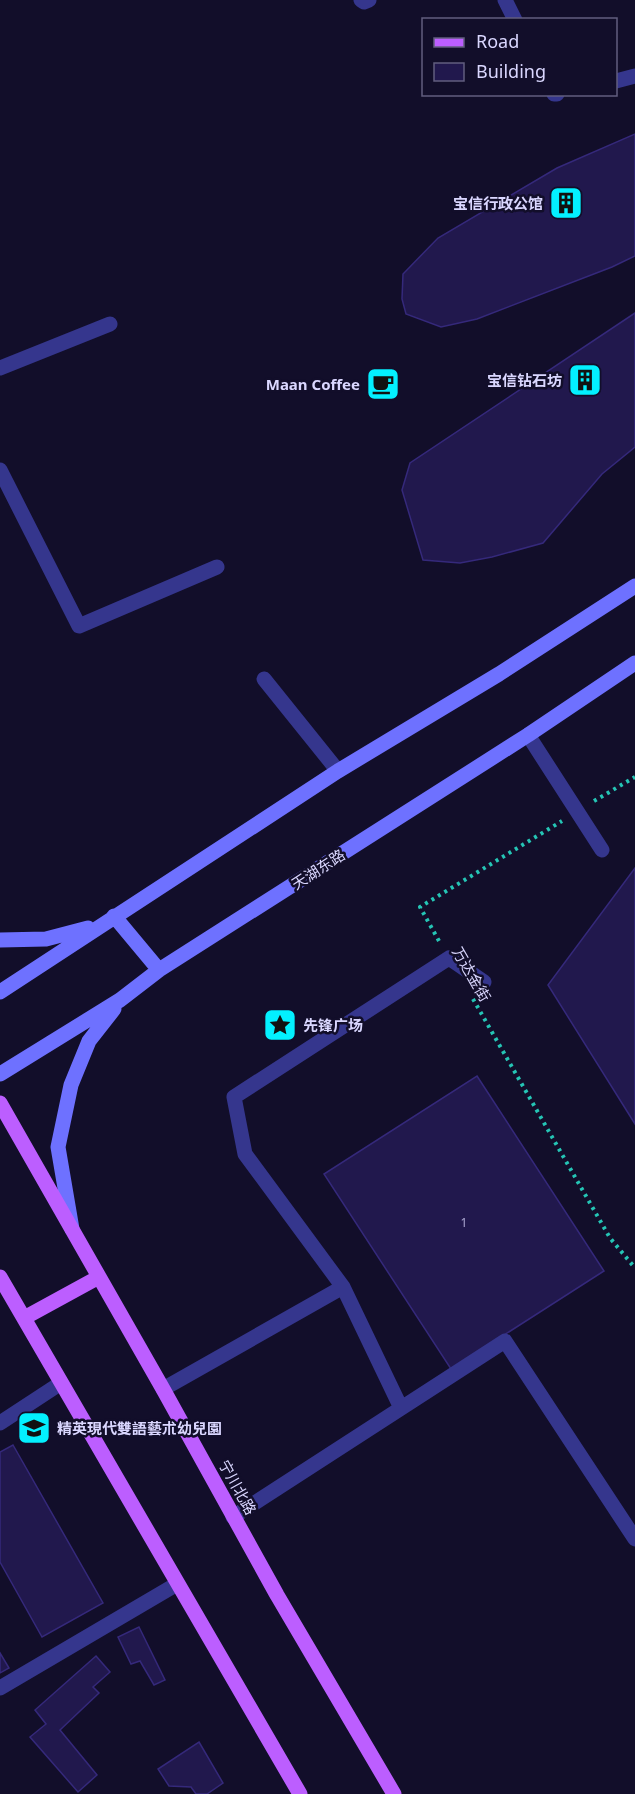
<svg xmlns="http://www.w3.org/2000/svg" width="635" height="1794" font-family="'Noto Sans','Noto Sans SC',sans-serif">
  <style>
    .building { fill: #21184d; stroke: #35297b; stroke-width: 1.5 }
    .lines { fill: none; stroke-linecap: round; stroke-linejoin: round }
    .path { stroke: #25c5b5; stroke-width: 4; stroke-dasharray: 3 4.5; stroke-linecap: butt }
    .lane { stroke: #35368d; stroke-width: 15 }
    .street { stroke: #35368d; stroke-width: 15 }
    .secondary { stroke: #6e71ff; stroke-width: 15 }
    .primary { stroke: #bc5eff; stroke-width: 15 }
    .labels { text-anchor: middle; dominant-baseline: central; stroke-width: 5; stroke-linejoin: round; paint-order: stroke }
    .number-label { font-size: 12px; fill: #aca7d2 }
    .poi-label { font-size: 15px; font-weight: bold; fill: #dad7ff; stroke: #120e2a; text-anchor: end }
    .street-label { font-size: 15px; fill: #dad7ff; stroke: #120e2a }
  </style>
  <rect width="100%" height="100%" fill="#120e2a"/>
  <!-- building -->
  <path class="building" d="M635 134V256L612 267 477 319 441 327 406 314 402 299 403 274 438 238 557 168Z
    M635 313V447L602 474 543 543 492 557 460 563 423 560 402 490 410 463Z
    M635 868V1124L548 985Z
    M477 1076 604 1271 451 1369 324 1174Z
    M13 1445 103 1603 42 1637 0 1562V1452Z
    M139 1627 165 1680 154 1685 140 1661 131 1664 118 1637Z
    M0 1653 9 1668 0 1673Z
    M96 1656 110 1672 93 1687 99 1693 60 1730 97 1775 78 1792 30 1737 46 1724 35 1710Z
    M199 1742 223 1783 207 1794H196L191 1787 169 1786 158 1769Z"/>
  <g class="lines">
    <!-- path -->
    <path class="path" d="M594 801 635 777
      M439 941 420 907 562 821
      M473 999 610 1238 635 1268"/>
    <!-- lane -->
    <path class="lane" d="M264 679 338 771"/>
    <!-- street -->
    <path class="street" d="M361 0 364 2 369 0
      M505 0 515 20
      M616 81 635 76
      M554 94H557
      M0 368 110 324
      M0 470 79 626 217 567
      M528 735 602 850
      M163 1389 343 1287
      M401 1408 343 1287 245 1154 234 1097 449 958 484 982
      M0 1423 61 1383
      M233 1517 505 1341 635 1539
      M0 1688 177 1584"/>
    <!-- secondary -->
    <path class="secondary" d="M114 916 159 970
      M0 940 46 939 88 928
      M0 992 338 771 499 674 635 586
      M0 1074 120 1000 159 970 528 735 635 663
      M72 1229 58 1147 71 1085 89 1041 114 1009"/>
    <!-- primary -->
    <path class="primary" d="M0 1103 163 1389 277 1595 394 1794
      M0 1277 300 1794
      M24 1318 99 1277"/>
  </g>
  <!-- icons -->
  <defs>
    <g id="building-square" transform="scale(1.725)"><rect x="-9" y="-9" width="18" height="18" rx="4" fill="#03f0ff" stroke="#120e2a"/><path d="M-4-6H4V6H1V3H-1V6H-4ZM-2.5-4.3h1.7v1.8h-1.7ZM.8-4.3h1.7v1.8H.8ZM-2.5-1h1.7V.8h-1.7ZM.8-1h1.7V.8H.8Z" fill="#111"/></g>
    <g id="cafe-square" transform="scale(1.725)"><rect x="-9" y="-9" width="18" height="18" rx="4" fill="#03f0ff" stroke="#120e2a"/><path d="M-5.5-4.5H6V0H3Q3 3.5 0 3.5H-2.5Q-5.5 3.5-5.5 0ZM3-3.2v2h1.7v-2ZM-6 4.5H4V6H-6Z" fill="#111"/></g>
    <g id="sight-square" transform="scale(1.725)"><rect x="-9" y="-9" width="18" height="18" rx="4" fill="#03f0ff" stroke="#120e2a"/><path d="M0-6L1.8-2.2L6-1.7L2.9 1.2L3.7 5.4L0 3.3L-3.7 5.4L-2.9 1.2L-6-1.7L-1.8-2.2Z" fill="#111"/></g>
    <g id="school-square" transform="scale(1.725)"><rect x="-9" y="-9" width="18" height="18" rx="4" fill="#03f0ff" stroke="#120e2a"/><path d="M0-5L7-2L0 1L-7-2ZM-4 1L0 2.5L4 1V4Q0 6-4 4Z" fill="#111"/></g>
  </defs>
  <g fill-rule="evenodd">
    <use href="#building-square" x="566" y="203"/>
    <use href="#building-square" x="585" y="380"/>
    <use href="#cafe-square" x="383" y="384"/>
    <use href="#sight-square" x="280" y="1025"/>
    <use href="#school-square" x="34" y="1428"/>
  </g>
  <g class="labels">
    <!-- number labels -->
    <g class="number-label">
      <text x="464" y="1222">1</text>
    </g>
    <!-- poi labels -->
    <g class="poi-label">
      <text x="543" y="203">宝信行政公馆</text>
      <text x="562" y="380">宝信钻石坊</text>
      <text x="360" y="384">Maan Coffee</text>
      <text x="303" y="1025" text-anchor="start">先锋广场</text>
      <text x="57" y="1428" text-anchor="start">精英現代雙語藝朮幼兒園</text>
    </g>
    <!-- street labels -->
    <g class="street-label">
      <text transform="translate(318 869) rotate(-33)">天湖东路</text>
      <text transform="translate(472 974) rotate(60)">万达金街</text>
      <text transform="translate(238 1487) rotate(61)">宁川北路</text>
    </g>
  </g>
  <!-- legend -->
  <rect x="422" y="18" width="195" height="78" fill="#120e2a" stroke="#625e7f" stroke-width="1.5"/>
  <rect x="434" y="38" width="30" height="9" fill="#bc5eff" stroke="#625e7f" stroke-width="1.5"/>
  <text x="476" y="48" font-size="18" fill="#dad7ff">Road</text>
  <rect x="434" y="63" width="30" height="18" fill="#21184d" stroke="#625e7f" stroke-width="1.5"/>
  <text x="476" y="78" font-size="18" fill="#dad7ff">Building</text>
</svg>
